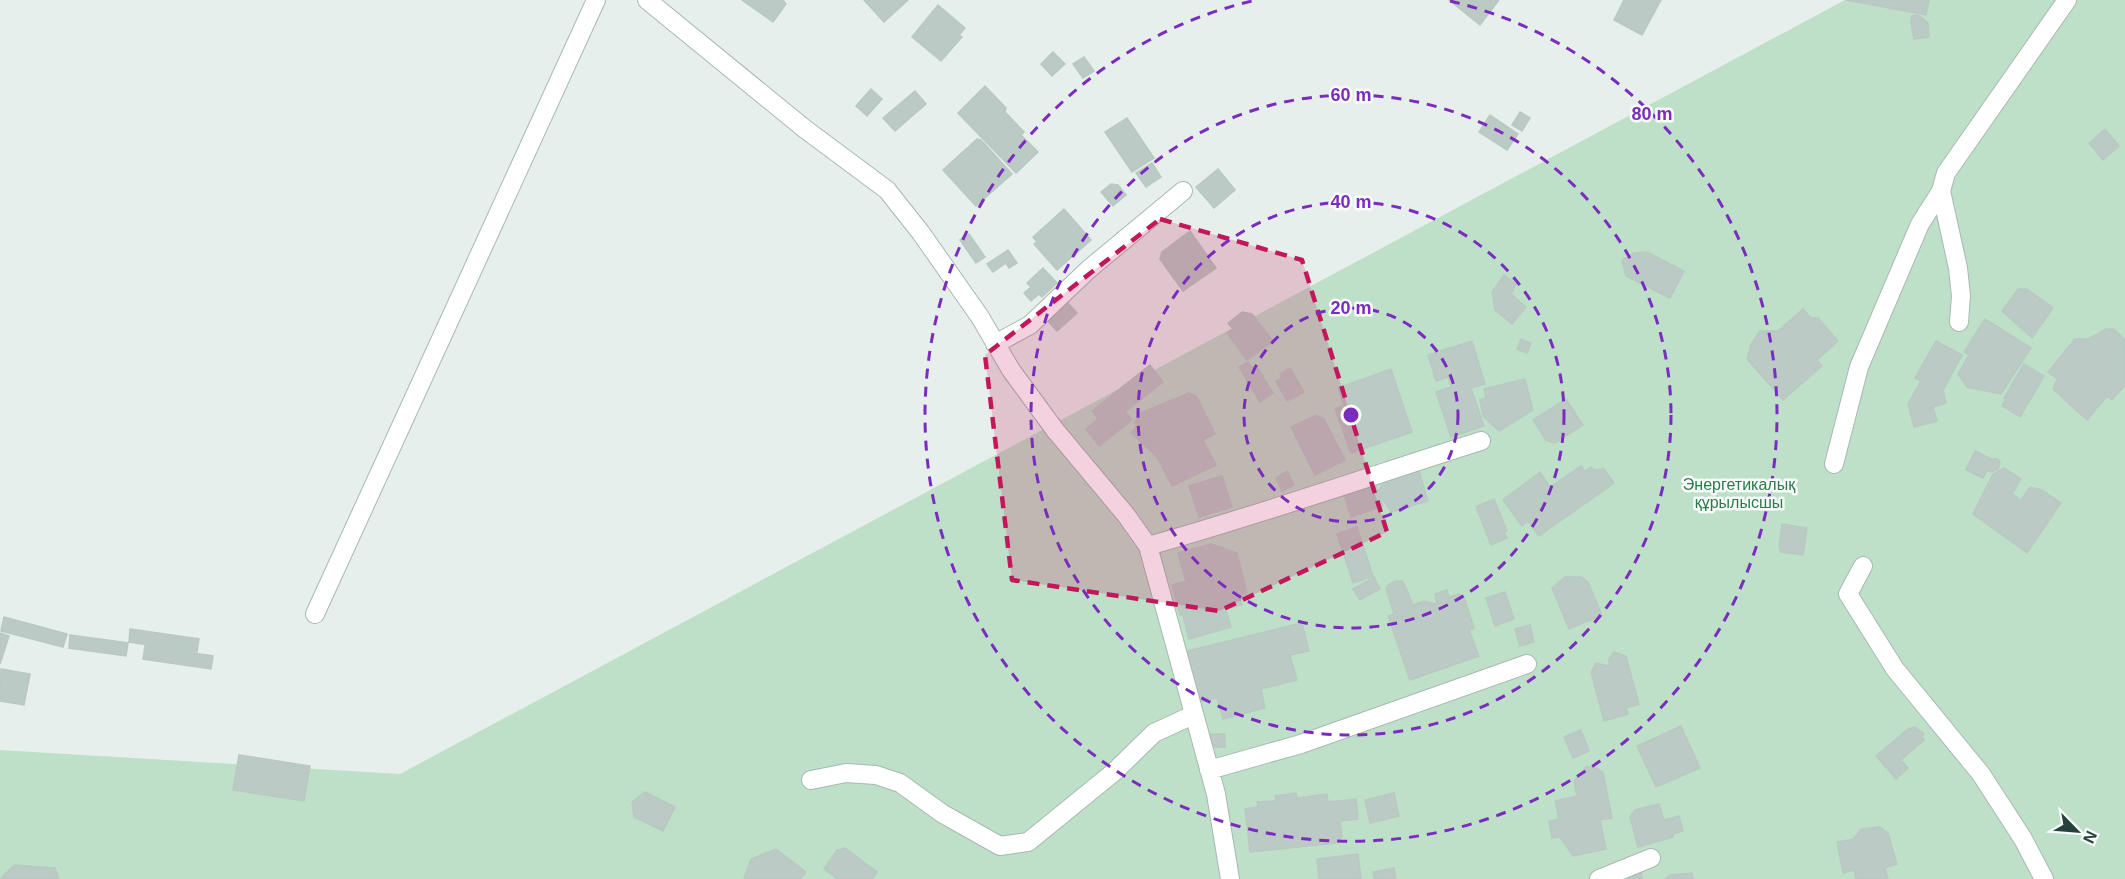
<svg xmlns="http://www.w3.org/2000/svg" width="2125" height="879" font-family="Arial,sans-serif">
  <style>
    .green { fill: #bfe0c8 }
    .building { fill: #bbcac4; stroke: #b8c9c2; stroke-width: 1.5 }
    .lines { fill: none; stroke-linecap: round; stroke-linejoin: round }
    .street-casing { stroke: #a8b8b2; stroke-width: 20 }
    .street { stroke: #fff; stroke-width: 18 }
    .marked { fill: #c2185b; fill-opacity: 0.2; stroke: #c2185b; stroke-width: 4.5; stroke-dasharray: 12 8; stroke-linejoin: round }
    .ring { fill: none; stroke: #7b2cbf; stroke-width: 3; stroke-dasharray: 10 8 }
    .labels { text-anchor: middle; dominant-baseline: central; stroke-width: 5; stroke-linejoin: round; paint-order: stroke }
    .park-label { font-size: 16px; fill: #2d7a4b; stroke: #f7fbf9 }
    .centre { fill: #7b2cbf; stroke: #f7fbf9; stroke-width: 3 }
    .ring-label { font-size: 18px; text-anchor: middle; font-weight: bold; fill: #7b2cbf; stroke: #f7fbf9; stroke-width: 5; stroke-linejoin: round; paint-order: stroke }
  </style>
  <rect width="100%" height="100%" fill="#e6efeb"/>
  <!-- green -->
  <path class="green" d="M1845 0H2125V879H0V750L400 774Z"/>
  <!-- building -->
  <path class="building" d="M742 0H783L786 4 773 22Z
    M864 0H908L884 22Z
    M1449 0H1499L1480 25Z
    M1624 0H1661L1642 35 1614 20Z
    M1846 0H1929L1926 15Z
    M938 5 965 28 959 35 962 37 941 61 912 37Z
    M1918 15 1928 23 1929 37 1914 39 1911 22 1912 16Z
    M1053 52 1065 64 1052 76 1041 64Z
    M1084 57 1094 71 1083 78 1073 64Z
    M985 86 1006 108 1005 112 1024 132 1021 135 1038 152 1016 173 958 113Z
    M871 89 882 99 867 116 856 106Z
    M915 91 926 104 895 131 883 118Z
    M1520 112 1530 118 1522 131 1512 125Z
    M1490 115 1518 134 1507 150 1479 132Z
    M1127 118 1154 158 1132 172 1105 132Z
    M2105 129 2119 146 2103 160 2089 143Z
    M977 139 981 140 1012 174 976 206 943 170Z
    M1152 163 1161 177 1146 187 1136 173Z
    M1218 169 1235 190 1214 208 1196 187Z
    M1111 184 1118 185 1126 195 1113 206 1101 192Z
    M1064 209 1091 240 1057 270 1034 244 1037 242 1033 237Z
    M1190 231 1216 268 1183 291 1160 259 1162 252Z
    M969 234 985 257 976 263 960 240Z
    M1008 250 1017 263 1009 268 1006 263 993 272 987 264Z
    M1647 252 1684 271 1670 298 1626 276 1622 260 1634 253Z
    M1043 268 1057 283 1042 297 1039 294 1031 301 1024 293 1031 287 1027 283Z
    M1504 275 1516 284 1511 294 1526 307 1512 324 1495 310 1492 292Z
    M2018 289H2027L2053 308 2032 338 2002 311Z
    M1067 302 1077 313 1057 331 1047 320Z
    M1803 309 1811 318H1818L1838 341 1817 360 1822 366 1783 400 1747 359 1751 344 1760 331H1778Z
    M1242 312 1252 314 1273 341 1247 360 1227 333 1233 329 1228 323Z
    M1985 319 2031 348 2001 394 1967 387 1958 374 1969 355 1964 352Z
    M2106 329H2114L2125 340V385L2112 400 2107 396 2087 420 2053 389 2057 379 2048 372 2075 339H2088Z
    M1521 339 1531 343 1527 353 1517 349Z
    M1472 341 1485 384 1471 388 1484 426 1451 437 1436 392 1451 387 1448 377 1436 381 1428 355Z
    M1936 341 1962 355 1943 390 1946 403 1933 407 1937 421 1914 427 1908 404 1921 381 1915 378Z
    M1248 362 1252 368 1256 365 1273 393 1260 402 1239 367Z
    M2024 364 2044 376 2020 417 2002 406 2006 399 2004 398Z
    M1150 365 1163 382 1125 412 1132 420 1099 446 1086 429 1098 419 1092 411Z
    M1290 368 1304 392 1287 401 1276 381 1282 378 1280 374Z
    M1391 369 1412 432 1351 453 1335 409 1344 405 1338 388Z
    M1525 379 1533 410 1499 431 1483 416 1480 400 1486 398 1484 389Z
    M1189 393 1196 396 1215 434 1203 440 1216 465 1172 486 1157 457 1131 433 1136 427 1135 422 1140 413Z
    M1566 399 1583 425 1555 443 1546 440 1533 420Z
    M1316 415 1324 419 1345 460 1315 475 1291 427Z
    M1975 451 1991 459H1997L2000 462 1998 469 1991 472 1987 470 1983 478 1966 470Z
    M1581 466 1585 471 1591 467 1594 470 1604 469 1614 483 1539 536 1528 521 1522 526 1503 500 1540 472 1550 487Z
    M1418 468 1428 501 1391 512 1378 492 1386 477Z
    M2004 468 2021 479 2012 494 2021 500 2030 487 2042 490 2061 503 2027 553 1973 514 1993 474Z
    M1287 471 1294 485 1282 491 1276 478Z
    M1222 476 1232 507 1199 517 1189 486Z
    M1374 481 1383 506 1351 517 1343 491Z
    M1494 499 1507 531 1504 532 1507 538 1491 545 1476 507Z
    M1782 524 1807 528 1803 555 1781 552 1779 546Z
    M1357 527 1373 576 1353 583 1337 534Z
    M1211 544 1237 553 1247 593 1239 596 1242 605 1227 609 1226 602 1180 615 1172 585 1186 581 1178 553Z
    M1374 577 1380 589 1360 600 1353 589Z
    M1565 577H1581L1588 582 1602 615 1569 629 1552 588Z
    M1396 581H1402L1405 585 1413 605 1424 601 1437 604 1435 594 1447 590 1449 597 1459 594 1464 597 1474 628 1469 630 1479 656 1410 680 1388 616 1394 614 1386 589 1389 584Z
    M1505 592 1514 619 1495 626 1486 598Z
    M1224 604 1231 627 1189 639 1183 616Z
    M4 617 67 634 63 647 1 631Z
    M1302 623 1309 651 1290 655 1297 680 1261 689 1265 708 1223 719 1217 698 1195 703 1183 652Z
    M1530 625 1534 642 1520 646 1515 629Z
    M130 629 199 639 197 652 129 642Z
    M0 633 9 636 0 664Z
    M70 635 128 643 126 656 69 648Z
    M145 646 213 656 211 669 143 659Z
    M1614 652 1626 656 1639 704 1626 708 1628 714 1604 721 1591 672 1596 663 1609 666V659Z
    M1 669 30 674 24 705 0 701Z
    M1681 726 1700 768 1656 787 1637 746Z
    M1915 727 1924 734 1922 736 1924 740 1901 760 1908 768 1896 779 1876 756 1908 729Z
    M1581 730 1589 751 1573 758 1564 737Z
    M1210 734H1225V747H1215L1210 742Z
    M239 755 310 766 304 801 233 790Z
    M1586 767 1596 768 1603 772 1612 818 1600 820 1606 849 1573 856 1560 837 1552 838 1549 821 1559 819 1555 801 1577 796 1574 781Z
    M645 792 675 807 663 831 634 817 632 802Z
    M1296 793 1297 798 1327 794 1328 802 1356 799 1358 819 1340 821 1342 837 1336 843 1250 852 1245 809 1258 807 1257 802 1276 801 1275 796Z
    M1394 793 1399 816 1370 823 1365 800Z
    M1659 804 1664 820 1679 816 1683 831 1673 834V837L1638 847 1630 817 1635 810Z
    M1880 827 1888 833 1897 864 1885 868 1888 879H1856L1854 870 1843 873 1837 842 1854 839 1861 829Z
    M845 848 877 872 872 879H838L824 869 837 850Z
    M776 849 806 872 800 879H744L751 859Z
    M1358 854 1361 879H1319L1317 859Z
    M14 865 55 868 59 879H0Z
    M1394 868 1396 879H1374L1373 872Z
    M1641 871 1642 879H1612Z
    M1692 873 1693 879H1665L1670 875Z"/>
  <g class="lines">
    <!-- street casing -->
    <g class="street-casing">
      <path id="street" d="M647 0 805 129 887 190 921 233 980 317 1011 370 1055 430 1126 515 1148 546 1216 794 1230 879
        M1959 322 1961 296 1958 268 1941 191 1946 173 2067 0
        M995 344 1030 325 1089 269 1183 191
        M1834 464 1859 367 1920 224 1941 191
        M1148 546C1260 515 1370 476 1481 441
        M1863 566 1848 594 1895 669 1981 774 2023 839 2044 879
        M315 614 596 0
        M1209 770 1301 744 1527 664
        M811 780 846 773 876 775 900 783 943 814 1000 846 1028 842 1114 772 1154 733 1193 715
        M1599 879 1651 858"/>
    </g>
    <!-- street -->
    <use href="#street" class="street"/>
  </g>
  <!-- marked area -->
  <path class="marked" d="M1160 219 1302 260 1387 532 1219 611 1012 580 985 355Z"/>
  <!-- distance rings -->
  <g class="ring">
    <circle cx="1351" cy="415" r="107"/>
    <circle cx="1351" cy="415" r="213"/>
    <circle cx="1351" cy="415" r="320"/>
    <path d="M1450 1A426 426 0 1 1 1252 1"/>
  </g>
  <g class="labels">
    <!-- park labels -->
    <g class="park-label">
      <text x="1739" y="484">Энергетикалық<tspan x="1739" dy="18">құрылысшы</tspan></text>
    </g>
  </g>
  <circle cx="1351" cy="415" r="9" class="centre"/>
  <g class="ring-label">
    <text x="1351" y="101">60 m</text>
    <text x="1652" y="120">80 m</text>
    <text x="1351" y="208">40 m</text>
    <text x="1351" y="314">20 m</text>
  </g>
  <!-- north arrow -->
  <g transform="translate(2077 831) rotate(115)" stroke="#f7fbf9" stroke-width="4.5" paint-order="stroke">
  <path d="M0-4.5L10 22L0 15L-10 22Z" fill="#24423a"/>
  <text y="-9" font-size="16" font-weight="bold" text-anchor="middle" fill="#24423a">N</text>
  </g>
</svg>
